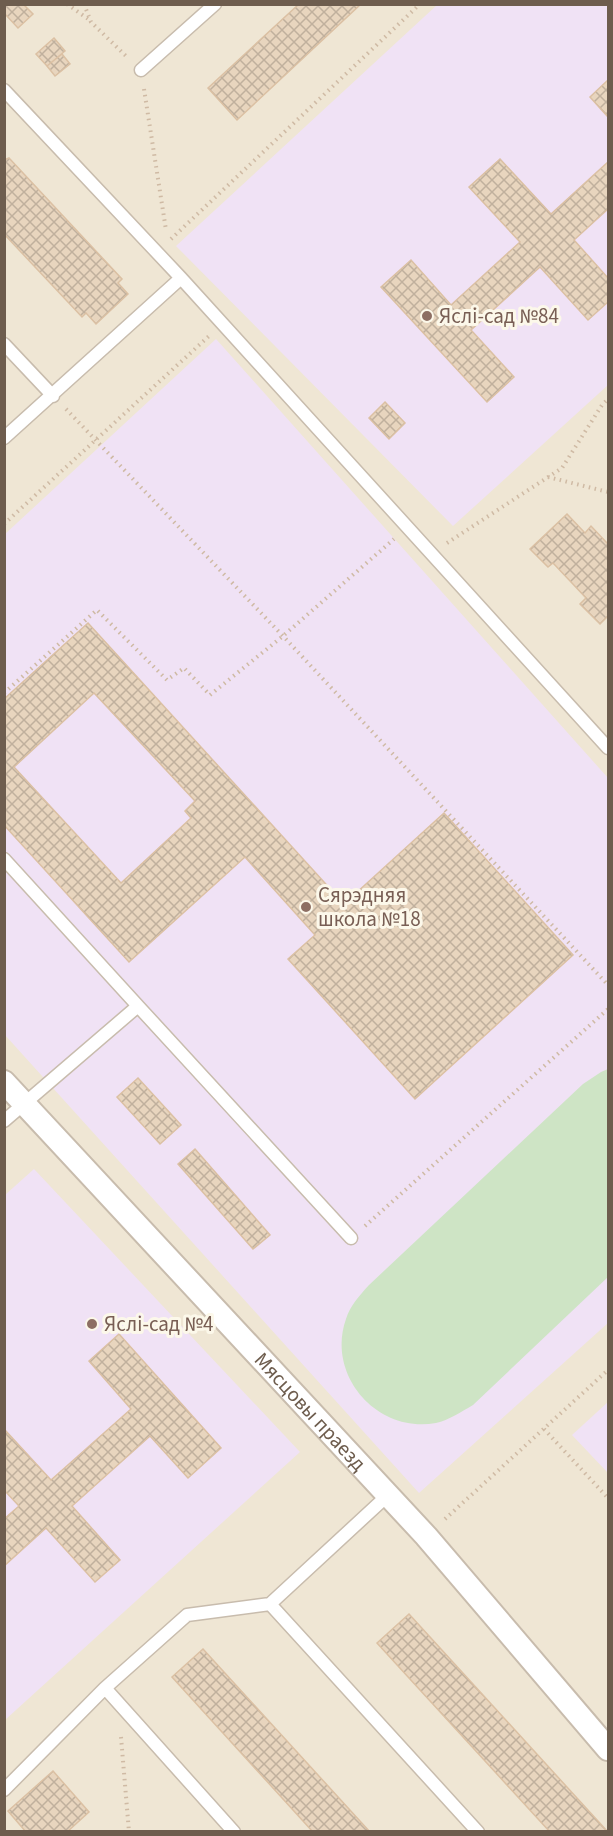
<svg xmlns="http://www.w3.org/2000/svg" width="613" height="1836" font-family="'Source Sans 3',sans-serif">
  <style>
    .residential { fill: #efe6d4 }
    .education { fill: #f0e2f5 }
    .green { fill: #cee4c5 }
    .building { fill: url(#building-cross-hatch); stroke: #dbc0a3; stroke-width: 1.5; fill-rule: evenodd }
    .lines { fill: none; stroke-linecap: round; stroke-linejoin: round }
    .service-casing { stroke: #c8bcad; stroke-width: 15 }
    .minor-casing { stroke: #c8bcad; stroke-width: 26 }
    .path { stroke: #cfbaa4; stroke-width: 4; stroke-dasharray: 1.5 4.5; stroke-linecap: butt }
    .service { stroke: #fff; stroke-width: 12 }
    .minor { stroke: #fff; stroke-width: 22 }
    .education-dot { fill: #8d6e63; stroke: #fcf8ea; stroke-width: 2 }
    .labels { text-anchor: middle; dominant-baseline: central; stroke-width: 6; stroke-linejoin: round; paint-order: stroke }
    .education-label { font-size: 21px; fill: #785e54; stroke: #fcf8ea; text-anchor: start }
    .street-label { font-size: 21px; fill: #6e5d4e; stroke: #fcf8ea }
  </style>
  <defs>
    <pattern id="building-cross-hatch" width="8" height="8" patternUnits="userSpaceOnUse" patternTransform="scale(1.5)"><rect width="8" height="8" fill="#e8d5be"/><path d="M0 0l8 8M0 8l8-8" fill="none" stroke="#c0b09d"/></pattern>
  </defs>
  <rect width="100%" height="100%" fill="#f9f4e5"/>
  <!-- residential -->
  <path class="residential" d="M5 5H608V1831H5Z"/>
  <!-- education -->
  <path class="education" d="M437 5H608V385L453 526 176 246Z
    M216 339 608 778V1323L419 1493 5 1035 4 535Z
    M34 1169 300 1452 5 1720V1195Z
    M608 1402V1473L572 1435Z"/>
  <!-- green -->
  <path class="green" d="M608 1069V1277L473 1405C461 1412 449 1420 436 1423 377 1434 326 1375 346 1319 350 1306 359 1296 369 1285L583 1084 601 1072Z"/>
  <!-- building -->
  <path class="building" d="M7 4H23L33 14 18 28 4 13V7Z
    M299 4H361L237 120 208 88Z
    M54 38 65 51 47 66 36 54Z
    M62 54 70 64 55 76 47 66Z
    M608 80V117L590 97Z
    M9 158 122 279 118 283 128 294 96 324 86 313 82 317 4 234V160Z
    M500 159 551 214 608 162V209L574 240 608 278V302L588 320 540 267 471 330 514 377 487 402 381 287 411 260 451 305 520 242 469 187Z
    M385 402 405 423 389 439 369 418Z
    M567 514 585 533 591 526 608 544V616L600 624 580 604 586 598 571 582 553 563 548 567 530 549Z
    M88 623 344 904 444 813 573 955 415 1099 288 959 315 935 245 857 129 962 4 825V699ZM94 693 195 801 185 811 191 818 121 883 14 767Z
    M138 1078 181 1125 160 1144 117 1097Z
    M195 1149 270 1235 253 1249 178 1164Z
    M119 1334 221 1448 188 1478 150 1436 72 1506 120 1560 95 1582 46 1528 4 1566V1519L19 1506 4 1490V1429L51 1480 131 1409 89 1361Z
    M409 1614 608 1832H550L377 1643Z
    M203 1649 370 1832H313L172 1677Z
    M53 1771 89 1812 67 1832H26L8 1811Z"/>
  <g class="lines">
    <!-- service casing -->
    <g class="service-casing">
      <path id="service" d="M141 70 215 4
        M4 90 181 278 608 748
        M4 344 53 396
        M4 438 181 278
        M4 859 138 1006
        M4 1121 138 1006 351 1238
        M270 1604 478 1832
        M105 1688 234 1832
        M4 1790 105 1688 187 1615 270 1604 388 1495"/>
    </g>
    <!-- minor casing -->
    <g class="minor-casing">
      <g id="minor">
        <path id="s1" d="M4 1082 426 1536 608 1749"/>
      </g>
    </g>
    <!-- path -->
    <path class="path" d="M67 4 91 21
      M84 4 91 22 128 58
      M144 89 166 230
      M171 239 420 4
      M66 409 283 636 608 985
      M548 477 608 492
      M4 524 209 336
      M447 543 562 468 602 405 608 399
      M4 693 97 610 167 680 184 668 210 695 283 636 394 539
      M365 1226 608 1009
      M544 1429 608 1498
      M445 1519 608 1370
      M121 1737 129 1832"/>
    <!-- service -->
    <use href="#service" class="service"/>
    <!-- minor -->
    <use href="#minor" class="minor"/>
  </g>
  <!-- markers -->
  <g class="education-dot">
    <circle cx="427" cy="316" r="6"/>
    <circle cx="306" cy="907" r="6"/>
    <circle cx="92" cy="1324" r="6"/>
  </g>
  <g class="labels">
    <!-- education labels -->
    <g class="education-label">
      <text x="439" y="316">Яслі-сад №84</text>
      <text x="318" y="895">Сярэдняя<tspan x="318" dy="24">школа №18</tspan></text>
      <text x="104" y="1324">Яслі-сад №4</text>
    </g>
    <!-- street labels -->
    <g class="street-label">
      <text stroke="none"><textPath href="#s1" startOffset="450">Мясцовы праезд</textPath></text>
    </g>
  </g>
  <!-- border -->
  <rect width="613" height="1836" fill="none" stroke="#6e5d4e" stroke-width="12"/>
</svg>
